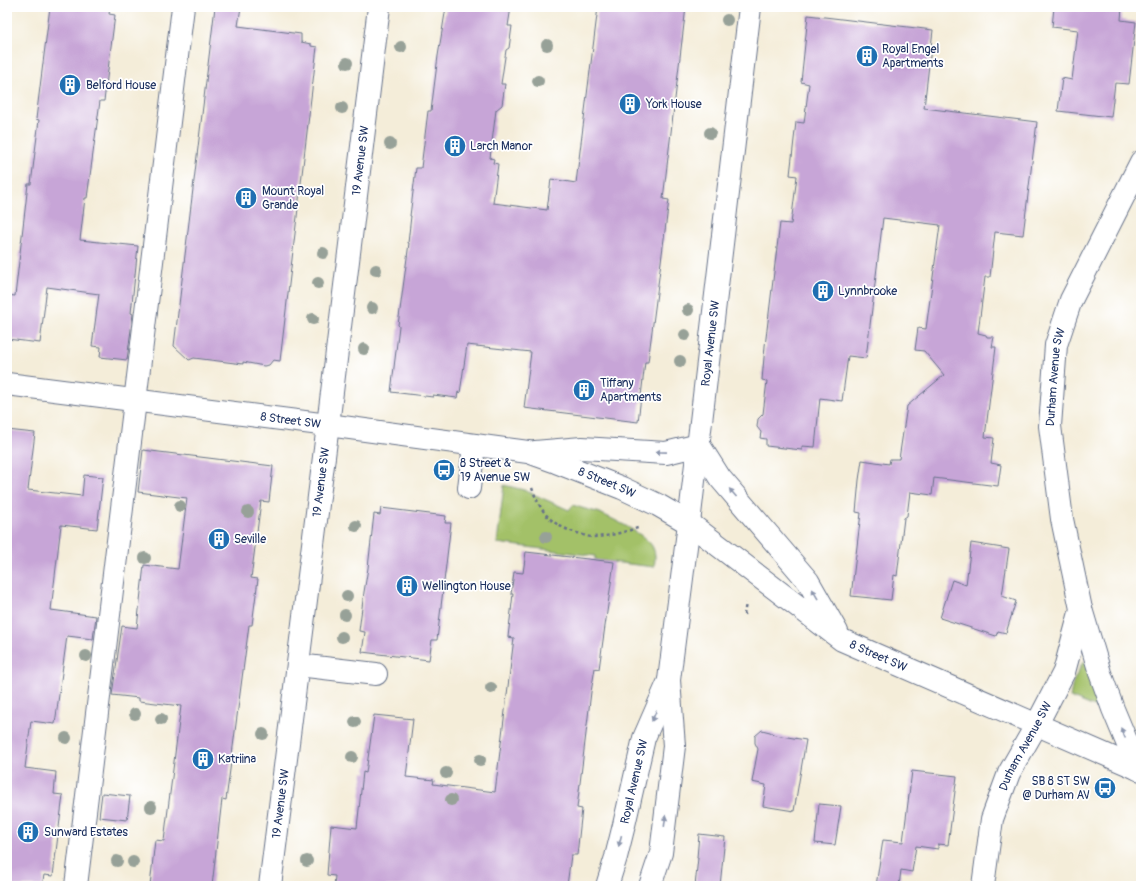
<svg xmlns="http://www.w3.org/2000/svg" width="1148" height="893" font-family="Pangolin,sans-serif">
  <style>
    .green { fill: #a3c168; stroke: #5f7863 }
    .building { fill: #c7a5d7 }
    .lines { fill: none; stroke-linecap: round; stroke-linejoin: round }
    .minor-casing { stroke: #677289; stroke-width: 24 }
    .path { stroke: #677289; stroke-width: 2.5; stroke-dasharray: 3 3; stroke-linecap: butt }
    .minor { stroke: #fff; stroke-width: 22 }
    .tree { fill: #97a198 }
    .oneway { fill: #8d97ae }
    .labels { text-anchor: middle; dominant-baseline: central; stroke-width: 3.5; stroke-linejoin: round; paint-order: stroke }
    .poi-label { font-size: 12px; fill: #1b2f5e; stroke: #fff; text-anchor: start }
    .street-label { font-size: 12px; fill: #1b2f5e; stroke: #fff }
  </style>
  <rect width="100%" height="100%" fill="#fff"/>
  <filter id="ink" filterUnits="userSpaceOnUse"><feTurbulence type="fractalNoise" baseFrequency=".025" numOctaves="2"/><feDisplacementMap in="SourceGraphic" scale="8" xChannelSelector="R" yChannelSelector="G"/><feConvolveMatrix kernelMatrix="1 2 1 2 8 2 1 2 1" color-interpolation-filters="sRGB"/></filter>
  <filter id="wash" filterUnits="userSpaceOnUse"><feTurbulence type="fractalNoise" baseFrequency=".012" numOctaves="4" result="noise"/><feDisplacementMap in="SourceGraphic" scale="16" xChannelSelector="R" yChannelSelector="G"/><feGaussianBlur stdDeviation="0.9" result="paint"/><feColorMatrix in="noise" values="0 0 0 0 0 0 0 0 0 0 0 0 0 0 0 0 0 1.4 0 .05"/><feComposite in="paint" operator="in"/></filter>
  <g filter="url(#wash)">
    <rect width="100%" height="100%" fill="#f4edd9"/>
    <!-- green -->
    <path class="green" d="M504 485 524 490 569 510 573 505C581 508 589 510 597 512 610 517 649 536 653 548 656 554 655 561 654 567L595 560V556L497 543Z
      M1083 662H1085L1088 664 1102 710 1070 697 1073 682Z"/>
    <g id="blocks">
      <!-- building -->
      <path class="building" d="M50 7H110L109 14 115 15 104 101H100L87 198H85L80 240 138 246 131 313 133 314 127 360 100 357 101 347 92 346 99 294 47 287 40 343 7 339V295L15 296 28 184H31L39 120 36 119Z
        M215 7H241L238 26 301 34V42L311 44V46L317 47 280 361 273 360 269 365 264 366 243 362V364L194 358 189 360 174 346Z
        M446 7H511L508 26H512L509 48 506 50 501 84H505L502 105 496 110 490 158 494 159 493 163 498 164 493 203 547 210 551 179 576 183 598 7H686L663 199 669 200 648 362H645L638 422 524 408 531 352 467 345 460 393 458 392 457 398 433 395V397L391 392 399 326 398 325 409 243H408L411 216H410L416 168H421L428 111H431L438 56Z
        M1054 7H1122L1121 20 1136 22 1129 84 1115 83 1111 117 1058 111 1062 78 1072 80 1078 30 1052 27Z
        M808 15 933 30 924 108 1037 122 1023 235 995 232 990 277H985L978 333 986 335 987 337H994L992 347H996L985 437 994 438 991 463 1001 465 998 486 934 478 932 495 910 492 907 516 904 518 897 576 894 575 891 600 851 596 861 513 856 512 859 480 862 460 889 464 890 459H899L907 406 944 375 924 351 915 350 918 328 926 329 940 225 883 218 866 358 848 356 842 401 820 398 815 447 802 446V450L766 446V439L760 438 761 432 757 427 758 419 763 414 767 381 762 380 765 346 780 223 791 224 797 176 790 175 796 122 804 123 809 84 801 82Z
        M7 430 35 433 28 490 82 496 84 475 103 477 97 529 61 525 51 610 96 616 93 639 67 636 55 724 31 721 25 768 56 772 54 794 63 795 53 876 44 875 42 886H7Z
        M143 450 273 466 269 502 261 501 251 578 258 579 252 625H249L226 800 222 799 212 886H150L155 840 164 841 181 706 139 701V698L112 695 122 626 137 628 144 565 178 569 187 498 138 492Z
        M381 508 446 516 445 523H451L437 640H432L429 660 362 652 365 632 359 631 364 592 368 568 374 514 380 515Z
        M971 543 1009 549 1002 596 1016 601 1006 633 998 631 996 636 940 618 952 580 966 585Z
        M526 552 614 562 599 669 595 668 591 692 577 808 582 809 577 855H571L567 886H334L335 876 327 875 331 825 357 828 363 772 366 773 374 715 413 719 406 777 434 780 433 784 495 792 514 638 508 637 513 594H511L514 572 523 573Z
        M762 730 770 732 775 735 806 740 794 811 763 806 766 785 752 782 758 749 755 743V736Z
        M912 771 957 776 948 845 938 844V849L916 846 912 872 901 870 899 886H876L883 840 903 842Z
        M102 793 130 796 127 820 99 817Z
        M819 804 841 806 835 845 815 843Z
        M699 834 725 837 720 886H695L698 858H697Z"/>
    </g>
  </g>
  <g filter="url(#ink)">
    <use href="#blocks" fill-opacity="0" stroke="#677289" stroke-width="1"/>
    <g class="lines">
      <!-- minor casing -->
      <g class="minor-casing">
        <g id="minor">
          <path id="s1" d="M7 384 328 425 528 452 556 462 622 488 658 505 689 523 842 640 1141 770"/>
          <path d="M699 445 720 478 808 581 837 632"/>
          <path d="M535 452 582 448 666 453 699 445"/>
          <path d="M469 488 474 445"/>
          <path d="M1081 609 1100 673 1113 709 1138 769"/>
          <path d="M298 665 376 674"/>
          <path d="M76 886 183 7"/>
          <path id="s2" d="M270 886 328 425 379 7"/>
          <path id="s3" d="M607 886 616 857 624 825 644 738 668 683"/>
          <path id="s4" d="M650 886 661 853 674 746 669 680 689 523 750 7"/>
          <path id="s5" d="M983 886 992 819 1009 773 1037 724 1064 672 1081 609 1062 519 1050 426 1056 345 1071 300 1141 162"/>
        </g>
      </g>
      <!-- path -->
      <path class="path" d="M532 488C541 513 551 525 577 533 582 534 587 537 592 537 608 537 623 532 638 528
        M744 615 746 603"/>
      <!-- minor -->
      <use href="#minor" class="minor"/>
    </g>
    <!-- trees -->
    <g class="tree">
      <circle cx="727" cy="20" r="6"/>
      <circle cx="547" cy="45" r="6"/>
      <circle cx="401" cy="47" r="6"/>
      <circle cx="347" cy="63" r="6"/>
      <circle cx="538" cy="81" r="6"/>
      <circle cx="342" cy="108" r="6"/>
      <circle cx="710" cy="133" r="6"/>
      <circle cx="390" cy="144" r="6"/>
      <circle cx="323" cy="253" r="6"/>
      <circle cx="376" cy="270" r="6"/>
      <circle cx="318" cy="283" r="6"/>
      <circle cx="372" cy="308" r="6"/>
      <circle cx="688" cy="310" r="6"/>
      <circle cx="313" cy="319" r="6"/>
      <circle cx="685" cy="335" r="6"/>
      <circle cx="364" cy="349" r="6"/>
      <circle cx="680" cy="361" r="6"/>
      <circle cx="180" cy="506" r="6"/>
      <circle cx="248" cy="512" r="6"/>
      <circle cx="356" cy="526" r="6"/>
      <circle cx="546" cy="537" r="6"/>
      <circle cx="145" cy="558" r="6"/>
      <circle cx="347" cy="596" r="6"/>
      <circle cx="345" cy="615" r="6"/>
      <circle cx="342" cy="637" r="6"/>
      <circle cx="86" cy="656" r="6"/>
      <circle cx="491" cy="688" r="6"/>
      <circle cx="135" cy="714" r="6"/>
      <circle cx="161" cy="719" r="6"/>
      <circle cx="355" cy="722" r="6"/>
      <circle cx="263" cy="734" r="6"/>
      <circle cx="66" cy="738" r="6"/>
      <circle cx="352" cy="757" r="6"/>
      <circle cx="480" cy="760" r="6"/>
      <circle cx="446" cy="773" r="6"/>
      <circle cx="451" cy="800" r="6"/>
      <circle cx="151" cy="807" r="6"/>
      <circle cx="117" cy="861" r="6"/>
      <circle cx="307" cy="861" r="6"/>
      <circle cx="133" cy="862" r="6"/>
    </g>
    <!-- one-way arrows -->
    <defs><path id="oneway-solid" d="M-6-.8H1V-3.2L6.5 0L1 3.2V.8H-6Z"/></defs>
    <g class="oneway">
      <use href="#oneway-solid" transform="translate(661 452) rotate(-179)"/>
      <use href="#oneway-solid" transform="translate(733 493) rotate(-131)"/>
      <use href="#oneway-solid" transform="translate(815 594) rotate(-120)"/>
      <use href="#oneway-solid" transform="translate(654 716) rotate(113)"/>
      <use href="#oneway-solid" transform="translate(1123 733) rotate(-113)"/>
      <use href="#oneway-solid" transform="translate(665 821) rotate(-83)"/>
      <use href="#oneway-solid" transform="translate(620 841) rotate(104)"/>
    </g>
  </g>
  <!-- icons -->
  <defs>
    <g id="building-disc" transform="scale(1.15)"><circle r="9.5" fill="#1f6fb2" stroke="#fff"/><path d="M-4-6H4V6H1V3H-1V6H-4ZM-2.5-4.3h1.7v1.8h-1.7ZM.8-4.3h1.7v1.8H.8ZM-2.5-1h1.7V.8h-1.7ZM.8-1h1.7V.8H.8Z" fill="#fff"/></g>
    <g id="bus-disc" transform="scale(1.15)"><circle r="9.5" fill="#1f6fb2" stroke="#fff"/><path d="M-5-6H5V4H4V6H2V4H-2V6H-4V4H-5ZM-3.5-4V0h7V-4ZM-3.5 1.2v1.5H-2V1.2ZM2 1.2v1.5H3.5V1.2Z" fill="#fff"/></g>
  </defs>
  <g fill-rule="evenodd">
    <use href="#building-disc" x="867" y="56"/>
    <use href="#building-disc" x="70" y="85"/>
    <use href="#building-disc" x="630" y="104"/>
    <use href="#building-disc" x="455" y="146"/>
    <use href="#building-disc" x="246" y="198"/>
    <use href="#building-disc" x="823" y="291"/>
    <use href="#building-disc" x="584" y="390"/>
    <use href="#bus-disc" x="444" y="470"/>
    <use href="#building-disc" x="219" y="539"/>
    <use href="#building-disc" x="407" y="586"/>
    <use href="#building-disc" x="203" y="759"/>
    <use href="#bus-disc" x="1105" y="788"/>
    <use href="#building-disc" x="28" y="832"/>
  </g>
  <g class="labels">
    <!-- poi labels -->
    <g class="poi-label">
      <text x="882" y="49">Royal Engel<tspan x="882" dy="14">Apartments</tspan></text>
      <text x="86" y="85">Belford House</text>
      <text x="646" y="104">York House</text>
      <text x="470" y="146">Larch Manor</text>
      <text x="262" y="191">Mount Royal<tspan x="262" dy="14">Grande</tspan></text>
      <text x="838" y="291">Lynnbrooke</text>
      <text x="600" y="383">Tiffany<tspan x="600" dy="14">Apartments</tspan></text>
      <text x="460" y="463">8 Street &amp;<tspan x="460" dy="14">19 Avenue SW</tspan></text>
      <text x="234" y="539">Seville</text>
      <text x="422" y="586">Wellington House</text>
      <text x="218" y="759">Katriina</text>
      <text x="1090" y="781" text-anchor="end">SB 8 ST SW<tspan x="1090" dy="14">@ Durham AV</tspan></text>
      <text x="44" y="832">Sunward Estates</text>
    </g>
    <!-- street labels -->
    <g class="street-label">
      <text stroke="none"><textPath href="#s2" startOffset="731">19 Avenue SW</textPath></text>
      <text stroke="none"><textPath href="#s4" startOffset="548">Royal Avenue SW</textPath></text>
      <text stroke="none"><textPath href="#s5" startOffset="532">Durham Avenue SW</textPath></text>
      <text stroke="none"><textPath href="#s1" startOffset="286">8 Street SW</textPath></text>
      <text stroke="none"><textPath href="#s2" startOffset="407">19 Avenue SW</textPath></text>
      <text stroke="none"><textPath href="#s1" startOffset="610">8 Street SW</textPath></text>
      <text stroke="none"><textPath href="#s1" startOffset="934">8 Street SW</textPath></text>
      <text stroke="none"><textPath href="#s5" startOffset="148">Durham Avenue SW</textPath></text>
      <text stroke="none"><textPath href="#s3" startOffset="108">Royal Avenue SW</textPath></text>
      <text stroke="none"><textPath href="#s2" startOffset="83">19 Avenue SW</textPath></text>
    </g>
  </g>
  <!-- margin -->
  <rect width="1148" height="893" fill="none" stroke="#fff" stroke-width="24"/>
</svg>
